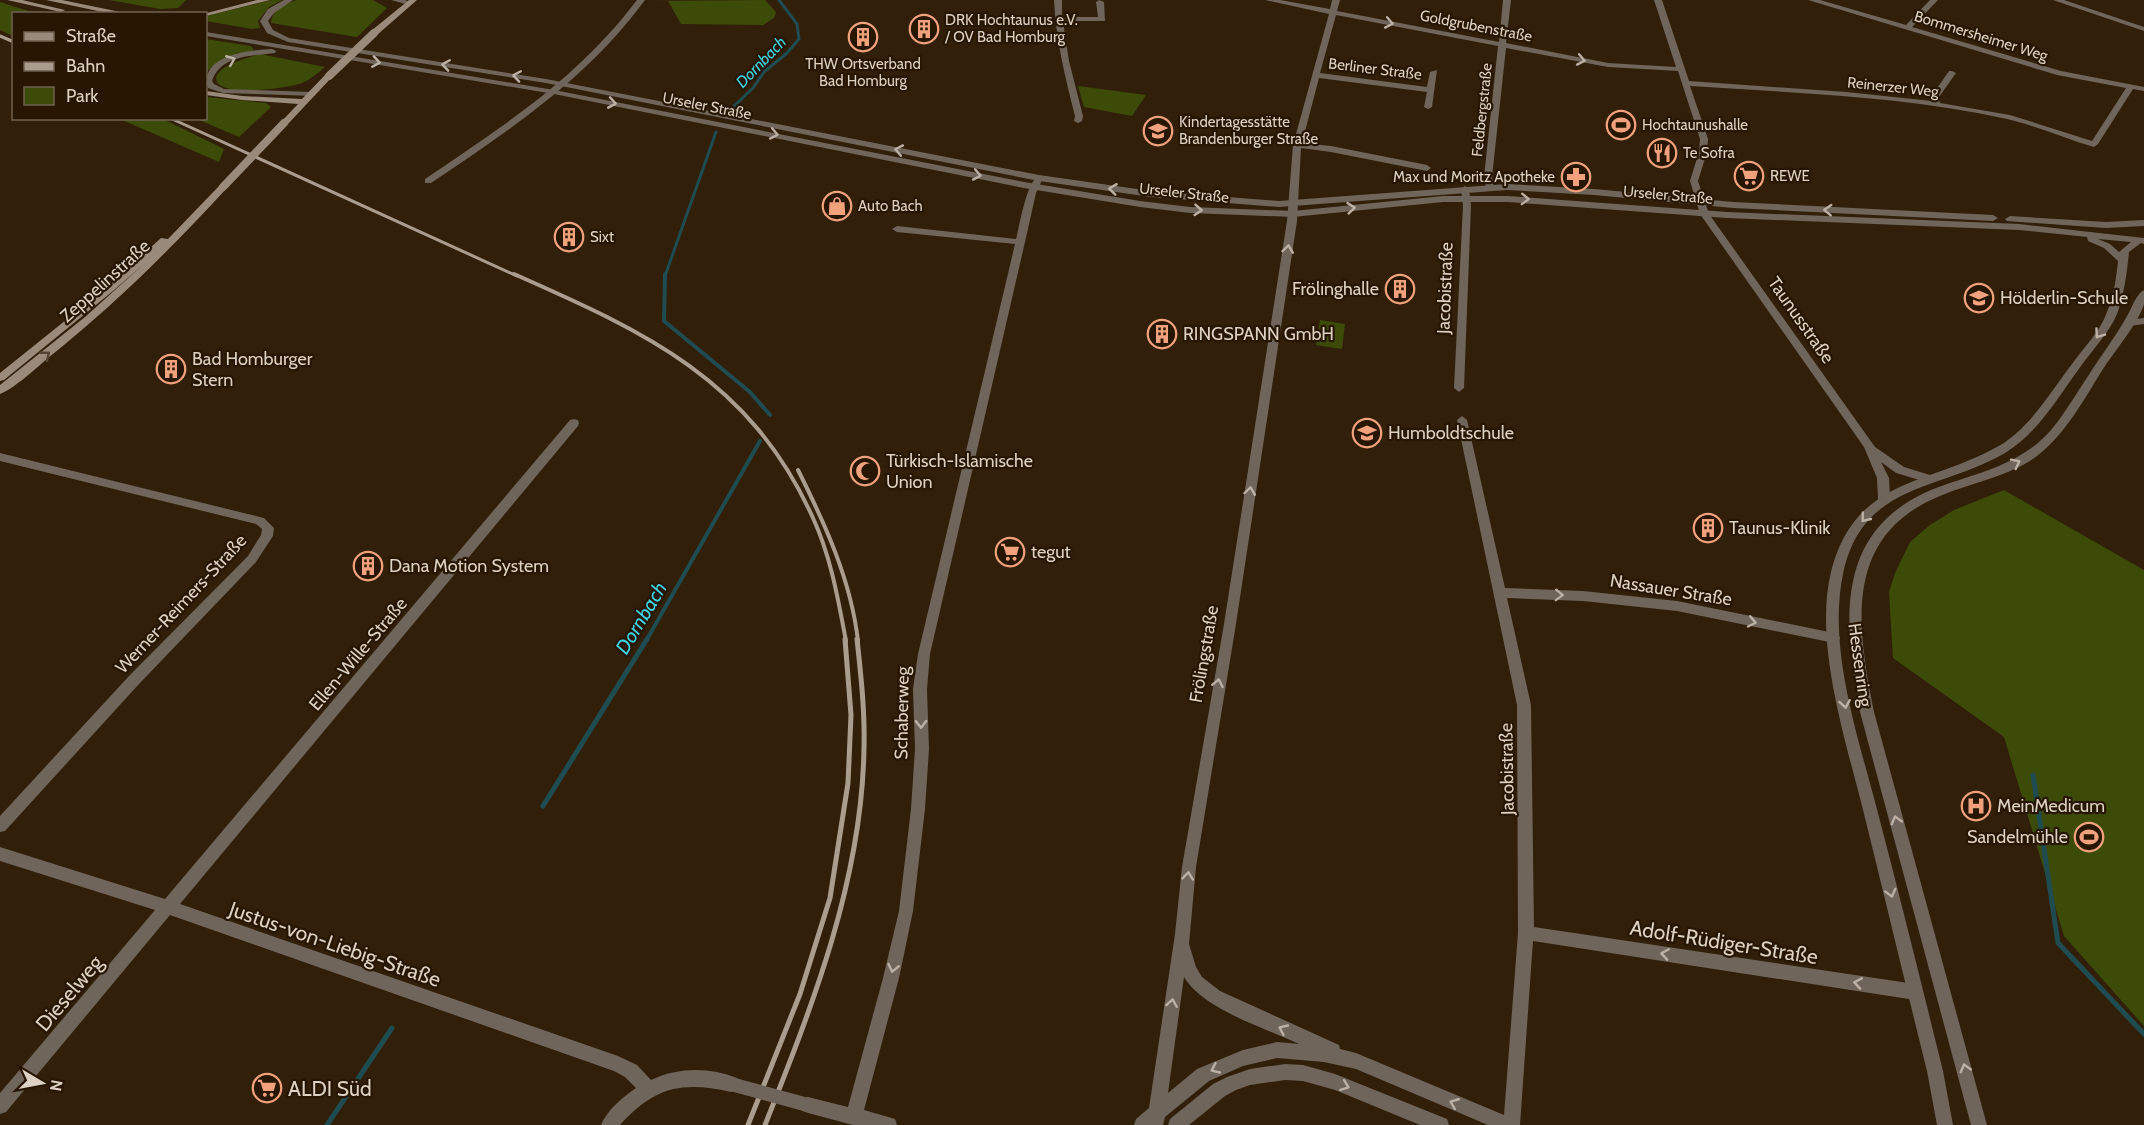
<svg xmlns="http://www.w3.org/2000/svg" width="2144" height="1125" font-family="Cabin,sans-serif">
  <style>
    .green { fill: #3d4b09 }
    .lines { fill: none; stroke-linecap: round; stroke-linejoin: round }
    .stream-far2 { stroke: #1e4c51; stroke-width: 3 }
    .stream-far1 { stroke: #1e4c51; stroke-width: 4 }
    .stream { stroke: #1e4c51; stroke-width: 5 }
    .minor { fill: #6f655b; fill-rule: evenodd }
    .tertiary { fill: #6f655b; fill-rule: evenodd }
    .secondary { fill: #9a8a7a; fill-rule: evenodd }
    .rail-far2 { stroke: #ab9d8e; stroke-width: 3 }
    .rail-far1 { stroke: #ab9d8e; stroke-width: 4 }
    .rail { stroke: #ab9d8e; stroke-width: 5 }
    .minor-bridge { stroke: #6f655b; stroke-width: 14 }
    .secondary-bridge { stroke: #9a8a7a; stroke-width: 8 }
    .oneway { stroke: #bcb1a4 }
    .oneway2 { stroke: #554432 }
    .labels { text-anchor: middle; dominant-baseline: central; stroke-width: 4.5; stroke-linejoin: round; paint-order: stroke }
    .far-poi-label { font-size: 15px; fill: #ddd1c4; stroke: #271602; text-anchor: start }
    .far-street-label { font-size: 15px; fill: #ddd1c4; stroke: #271602 }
    .far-water-label { font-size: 16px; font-style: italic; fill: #3dd6e6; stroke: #271602 }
    .street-label { font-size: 18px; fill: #ddd1c4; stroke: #271602 }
    .poi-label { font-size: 18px; fill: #ddd1c4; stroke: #271602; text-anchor: start }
    .water-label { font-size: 20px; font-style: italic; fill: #3dd6e6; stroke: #271602 }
    .near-street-label { font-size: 21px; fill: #ddd1c4; stroke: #271602 }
    .near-poi-label { font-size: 21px; fill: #ddd1c4; stroke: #271602; text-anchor: start }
  </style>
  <rect width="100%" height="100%" fill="#311f09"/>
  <!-- green -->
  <path class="green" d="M109 0H186L178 8 160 9Z
    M272 0H282L269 7 258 21 260 28 252 29 206 21V16Z
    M297 0H373L387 8 357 37 271 23C272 9 285 4 297 0Z
    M765 0 776 12 774 18 763 25 681 24 668 1H648Z
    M0 2 35 13 14 14 13 36 0 30Z
    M206 39 251 46 254 50 219 62 206 72Z
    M260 54 325 67C318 73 311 79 302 83 289 88 225 97 217 82 210 67 250 57 260 54Z
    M1078 86 1146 95 1132 116 1084 107Z
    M206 97 266 103 271 107 239 137 197 119 206 118Z
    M120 119H163L224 149 219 162Z
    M1320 320 1345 324 1342 349 1316 345Z
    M2004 490 2144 570V1026L2064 936 2004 737 1893 658 1889 592 1895 573 1910 542 1930 525 1954 510Z"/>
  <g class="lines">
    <!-- stream-far2 -->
    <path class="stream-far2" d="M733 107 753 88 764 72 787 53 799 39 797 24 779 0
      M665 276 716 132"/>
    <!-- stream-far1 -->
    <path class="stream-far1" d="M665 274 664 321 750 392 770 415
      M646 641 760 441"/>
    <!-- stream -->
    <path class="stream" d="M2033 775 2058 943 2144 1034
      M543 806 647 639
      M327 1125 392 1028"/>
    <!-- minor -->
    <path class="minor" d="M637 0H645C587 79 511 129 431 183H425V179C506 124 577 79 637 0Z
      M1054 0H1062V17H1098L1096 2 1099 0 1104 2 1105 21H1063L1069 61 1083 116 1082 121 1078 123 1074 121 1075 116C1065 77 1056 40 1054 0Z
      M1265 0H1280L1330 9 1332 0H1340L1337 11 1499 42 1503 0H1511L1506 43 1608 63 1676 67 1654 0H1662L1689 81 1846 92 1932 101 1931 97 1949 71H1952L1956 73 1939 97 1940 103 2010 115 2092 141 2126 88 2057 75 1808 0H1820L1906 25 1930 0H1938L1912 27 2061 71 2144 87V91L2133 89 2098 144 2094 147C2065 139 2037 126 2007 119 1904 96 1796 93 1690 86L1708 139 1707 152 1698 181 1709 214 1875 447 1904 467 1930 475 1932 478 1926 482 1896 473 1881 462 1889 478 1890 499 1884 503 1878 499 1877 478 1864 447 1700 214 1690 181 1699 152 1700 139 1678 71 1608 67 1506 48 1492 177 1494 187 1490 190 1486 187 1484 177 1498 46 1336 15 1320 73 1427 87 1430 72 1437 70 1432 107 1428 109 1424 107 1427 92 1319 78 1302 143 1331 146 1427 165 1431 168 1427 171 1331 152 1301 148 1297 221 1236 624 1196 867 1189 944 1196 967 1202 977 1220 991 1339 1045 1340 1049 1356 1053 1504 1115 1518 933 1517 705 1457 420 1462 416 1467 420 1505 588 1583 591 1677 601 1834 633 1838 634 1840 638 1838 642 1834 643 1677 611 1583 601 1507 598 1531 705 1534 927 1915 984 1921 986 1923 992 1921 998 1915 1000 1533 941 1520 1125H1488L1356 1069 1324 1062 1277 1058 1243 1066 1209 1081 1165 1117 1163 1125H1134L1136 1119 1149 1108 1175 934 1182 867 1224 624 1287 221 1293 145 1329 14ZM1184 977C1203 1009 1265 1028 1299 1044L1277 1042 1243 1050 1197 1069 1168 1093Z
      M2053 0H2064L2144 27V31Z
      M1039 175 1043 178 1036 193 1025 242 930 654 927 689 929 749 925 809 913 911 899 978 864 1110 895 1119 897 1125H853L808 1113 802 1111 800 1105 802 1099 808 1097 848 1107 883 978 899 911 911 809 915 749 913 689 918 654 1015 244 897 232 892 229 897 226 1016 239C1020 224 1026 183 1039 175Z
      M1465 186 1469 189 1471 206 1464 388 1459 392 1454 388 1463 206 1461 189Z
      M2144 318V324L2129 326 2124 323 2129 320Z
      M574 419 578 420 579 423 578 426 180 904 618 1056 637 1065 651 1080C678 1067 710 1067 737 1078L739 1084 737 1090 731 1092C681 1081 655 1087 620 1125H601C607 1110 623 1097 636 1088L625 1077 614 1071 170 915 6 1112 0 1114V1093L155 910 0 861V847L165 899 570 420Z
      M0 453 260 517 264 518 274 528 273 536 256 562 139 684 5 831 0 832V816L129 676 248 556 261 535 262 529 256 524 0 461Z
      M1285 1064 1303 1065 1335 1074 1447 1119 1449 1125H1420L1335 1090 1303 1081 1285 1080 1250 1085 1236 1090 1225 1096 1189 1125H1168L1170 1119 1213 1084 1227 1077 1250 1069Z"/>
    <!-- tertiary -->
    <path class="tertiary" d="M284 0H293L274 13 268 21 273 30 289 38 546 79 1039 175 1151 191 1279 201 1507 184 1594 189 1733 202 1993 215 1998 218 1993 221 1733 208 1594 195 1507 190 1279 207 1151 197 1039 181 546 83 288 42 267 33 260 21 268 9Z
      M391 0H405L413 3 409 5Z
      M206 32 554 90 1024 182 1140 201 1190 207 1293 211 1443 196H1508L1727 212 2019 224 2144 238V244L2141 243 2129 252C2127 273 2124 295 2117 314 2109 333 2093 349 2081 366 2058 397 2039 432 2005 453 1940 491 1862 482 1843 574 1827 651 1860 742 1879 817 1901 901 1922 986 1943 1071L1953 1125H1937L1927 1071C1906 987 1886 902 1865 818 1848 747 1813 645 1831 572 1855 478 1925 486 1995 448 2029 430 2049 394 2072 364 2084 347 2100 332 2107 312 2114 296 2116 278 2118 261L2104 248 2088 241 2087 237 2019 230 1727 218 1508 202H1443L1293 217 1190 213 1140 207 1024 188 554 94 206 36ZM2098 239 2131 242 2119 252 2110 244Z
      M272 49 276 51 275 53C252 56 221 55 212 81L214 84 224 89 312 92H315V96L223 93 208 88 206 83C206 54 250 50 272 49Z
      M2010 216 2106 222 2144 220V226L2106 228 2007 221 2005 219Z
      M2144 290C2144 294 2144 300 2144 304 2140 320 2116 350 2105 366 2085 397 2067 433 2037 456 2009 477 1972 482 1940 496 1842 536 1857 627 1874 712L1987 1125H1971L1860 712C1842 614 1834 522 1947 484 1986 471 2023 462 2051 430 2066 412 2077 392 2090 373 2102 354 2116 336 2127 316 2132 308 2136 294 2144 290Z"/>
    <!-- secondary -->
    <path class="secondary" d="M7 0H22L65 10 61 12Z
      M46 0H62L130 14H112Z
      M257 0H270L206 16V14H203Z
      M409 0H417L377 35H371V31Z
      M326 74 333 76 287 125H284L280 123 298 104 242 100 206 95V91L242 96 302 99Z
      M223 184 226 185V189C171 249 112 307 48 358 35 369 15 388 0 394V385L85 317 145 263 113 291 4 380 0 381V373L107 287 161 238 168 239 220 185Z"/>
    <!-- rail-far2 -->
    <path class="rail-far2" d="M0 36 14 42
      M170 118 517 276"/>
    <!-- rail-far1 -->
    <path class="rail-far1" d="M514 274C645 332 750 379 813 518 831 557 838 599 846 641
      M798 470C825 524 851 580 858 641"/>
    <!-- rail -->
    <path class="rail" d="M748 1125 800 994 830 898 848 783 851 715 845 639
      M765 1125C813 1004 862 880 864 748 865 712 861 676 857 639"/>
    <!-- minor-bridge -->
    <path class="minor-bridge" d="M731 1084 808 1105"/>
    <!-- secondary-bridge -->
    <path class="secondary-bridge" d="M329 76 374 33
      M223 187 284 123"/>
  </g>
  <!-- one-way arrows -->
  <defs><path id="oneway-chevron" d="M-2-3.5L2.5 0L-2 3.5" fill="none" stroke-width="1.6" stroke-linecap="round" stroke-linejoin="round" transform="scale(1.5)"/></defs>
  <g class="oneway">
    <use href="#oneway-chevron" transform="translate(1389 23) rotate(11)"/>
    <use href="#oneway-chevron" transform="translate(231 60) rotate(-22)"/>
    <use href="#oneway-chevron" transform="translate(1581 60) rotate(11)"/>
    <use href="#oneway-chevron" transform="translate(376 62) rotate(9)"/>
    <use href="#oneway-chevron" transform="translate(446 65) rotate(-171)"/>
    <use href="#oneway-chevron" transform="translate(517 76) rotate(-171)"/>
    <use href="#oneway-chevron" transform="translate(612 103) rotate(10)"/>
    <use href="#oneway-chevron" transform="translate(774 134) rotate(11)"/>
    <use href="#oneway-chevron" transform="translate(899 150) rotate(-169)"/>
    <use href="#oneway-chevron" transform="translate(977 175) rotate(11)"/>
    <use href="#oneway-chevron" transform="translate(1113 189) rotate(-173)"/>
    <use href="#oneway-chevron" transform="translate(1525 199) rotate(2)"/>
    <use href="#oneway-chevron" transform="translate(1351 208) rotate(-6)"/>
    <use href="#oneway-chevron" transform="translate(1198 210) rotate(4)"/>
    <use href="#oneway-chevron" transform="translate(1828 210) rotate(-177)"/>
    <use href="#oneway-chevron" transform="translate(1288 249) rotate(-82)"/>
    <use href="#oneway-chevron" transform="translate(2099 334) rotate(125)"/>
    <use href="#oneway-chevron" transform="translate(2016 463) rotate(-27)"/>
    <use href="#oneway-chevron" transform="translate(1250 491) rotate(-82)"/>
    <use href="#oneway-chevron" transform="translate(1865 518) rotate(129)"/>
    <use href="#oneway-chevron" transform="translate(1559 595) rotate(2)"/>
    <use href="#oneway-chevron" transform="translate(1752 622) rotate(12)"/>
    <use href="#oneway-chevron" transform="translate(1218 683) rotate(-79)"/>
    <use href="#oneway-chevron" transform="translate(1845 704) rotate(80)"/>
    <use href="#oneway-chevron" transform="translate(921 724) rotate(89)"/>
    <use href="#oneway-chevron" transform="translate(1896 820) rotate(-105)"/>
    <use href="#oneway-chevron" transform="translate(1188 876) rotate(-84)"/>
    <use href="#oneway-chevron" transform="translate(1891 893) rotate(76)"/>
    <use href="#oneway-chevron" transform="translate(1665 954) rotate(-171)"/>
    <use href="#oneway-chevron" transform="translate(893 968) rotate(103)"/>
    <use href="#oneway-chevron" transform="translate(1858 983) rotate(-171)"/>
    <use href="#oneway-chevron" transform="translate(1172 1003) rotate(-81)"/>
    <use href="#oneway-chevron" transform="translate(1283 1029) rotate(-155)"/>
    <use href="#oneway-chevron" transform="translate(1965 1068) rotate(-105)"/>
    <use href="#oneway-chevron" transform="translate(1215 1069) rotate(155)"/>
    <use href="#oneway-chevron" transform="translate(1345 1086) rotate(21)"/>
    <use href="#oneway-chevron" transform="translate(1454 1103) rotate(-158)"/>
  </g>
  <use class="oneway2" href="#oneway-chevron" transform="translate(46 355) rotate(-39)"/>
  <!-- icons -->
  <defs>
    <g id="building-ring" transform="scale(1.5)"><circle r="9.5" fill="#271602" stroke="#f1a17b" stroke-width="1.5"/><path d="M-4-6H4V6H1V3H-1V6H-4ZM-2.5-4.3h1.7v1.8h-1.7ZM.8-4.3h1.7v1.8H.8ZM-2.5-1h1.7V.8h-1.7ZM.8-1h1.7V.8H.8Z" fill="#f1a17b"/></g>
    <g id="stadium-ring" transform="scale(1.5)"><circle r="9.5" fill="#271602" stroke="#f1a17b" stroke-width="1.5"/><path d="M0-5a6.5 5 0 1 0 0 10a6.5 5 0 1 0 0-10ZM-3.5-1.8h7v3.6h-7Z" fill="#f1a17b"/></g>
    <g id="school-ring" transform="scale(1.5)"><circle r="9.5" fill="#271602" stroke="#f1a17b" stroke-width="1.5"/><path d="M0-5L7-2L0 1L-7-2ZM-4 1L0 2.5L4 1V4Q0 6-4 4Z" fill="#f1a17b"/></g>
    <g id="restaurant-ring" transform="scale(1.5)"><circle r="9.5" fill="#271602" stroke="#f1a17b" stroke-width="1.5"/><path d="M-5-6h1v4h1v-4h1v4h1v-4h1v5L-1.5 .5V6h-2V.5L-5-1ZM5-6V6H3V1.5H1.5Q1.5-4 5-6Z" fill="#f1a17b"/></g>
    <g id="supermarket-ring" transform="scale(1.5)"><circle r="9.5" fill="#271602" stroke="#f1a17b" stroke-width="1.5"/><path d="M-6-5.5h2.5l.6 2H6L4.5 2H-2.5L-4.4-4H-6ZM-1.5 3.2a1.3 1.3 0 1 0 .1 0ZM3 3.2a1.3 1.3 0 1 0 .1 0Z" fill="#f1a17b"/></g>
    <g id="pharmacy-ring" transform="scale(1.5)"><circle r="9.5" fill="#271602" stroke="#f1a17b" stroke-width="1.5"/><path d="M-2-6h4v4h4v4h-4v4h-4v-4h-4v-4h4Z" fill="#f1a17b"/></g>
    <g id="shop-ring" transform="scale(1.5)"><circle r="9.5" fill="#271602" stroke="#f1a17b" stroke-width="1.5"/><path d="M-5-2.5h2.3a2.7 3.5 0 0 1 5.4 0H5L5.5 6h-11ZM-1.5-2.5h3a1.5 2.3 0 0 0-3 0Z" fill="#f1a17b"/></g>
    <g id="mosque-ring" transform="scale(1.5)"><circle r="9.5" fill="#271602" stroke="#f1a17b" stroke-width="1.5"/><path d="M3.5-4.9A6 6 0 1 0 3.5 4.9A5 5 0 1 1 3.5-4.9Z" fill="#f1a17b"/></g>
    <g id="hospital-ring" transform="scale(1.5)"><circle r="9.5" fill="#271602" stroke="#f1a17b" stroke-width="1.5"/><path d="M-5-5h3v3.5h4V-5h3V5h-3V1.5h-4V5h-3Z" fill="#f1a17b"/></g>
  </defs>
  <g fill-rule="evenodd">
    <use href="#building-ring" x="924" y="29"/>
    <use href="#building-ring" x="863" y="37"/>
    <use href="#stadium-ring" x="1621" y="125"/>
    <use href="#school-ring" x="1158" y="131"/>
    <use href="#restaurant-ring" x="1662" y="153"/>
    <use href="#supermarket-ring" x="1749" y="176"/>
    <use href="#pharmacy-ring" x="1576" y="177"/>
    <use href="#shop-ring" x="837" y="206"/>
    <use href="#building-ring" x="569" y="237"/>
    <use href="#building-ring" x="1400" y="289"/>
    <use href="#school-ring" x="1979" y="298"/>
    <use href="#building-ring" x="1162" y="334"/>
    <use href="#building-ring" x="171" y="369"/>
    <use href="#school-ring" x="1367" y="433"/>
    <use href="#mosque-ring" x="865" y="471"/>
    <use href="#building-ring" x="1708" y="528"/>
    <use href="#supermarket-ring" x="1010" y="552"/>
    <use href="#building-ring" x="368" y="566"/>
    <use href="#hospital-ring" x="1976" y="806"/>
    <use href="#stadium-ring" x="2089" y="837"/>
    <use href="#supermarket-ring" x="267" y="1088"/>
  </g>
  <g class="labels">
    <!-- far-poi labels -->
    <g class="far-poi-label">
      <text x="945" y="20">DRK Hochtaunus e.V.<tspan x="945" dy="17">/ OV Bad Homburg</tspan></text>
      <text x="863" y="64" text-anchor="middle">THW Ortsverband<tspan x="863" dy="17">Bad Homburg</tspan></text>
      <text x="1179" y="122">Kindertagesstätte<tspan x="1179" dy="17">Brandenburger Straße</tspan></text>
      <text x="1642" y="125">Hochtaunushalle</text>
      <text x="1683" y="153">Te Sofra</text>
      <text x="1770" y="176">REWE</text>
      <text x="1555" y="177" text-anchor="end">Max und Moritz Apotheke</text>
      <text x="858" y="206">Auto Bach</text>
      <text x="590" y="237">Sixt</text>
    </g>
    <!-- far-street labels -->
    <g class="far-street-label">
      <text transform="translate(1476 26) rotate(11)">Goldgrubenstraße</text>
      <text transform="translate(1981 36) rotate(17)">Bommersheimer Weg</text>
      <text transform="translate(1375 69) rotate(7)">Berliner Straße</text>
      <text transform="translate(1893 87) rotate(6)">Reinerzer Weg</text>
      <text transform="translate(707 106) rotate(11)">Urseler Straße</text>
      <text transform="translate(1482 110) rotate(-84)">Feldbergstraße</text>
      <text transform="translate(1184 193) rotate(6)">Urseler Straße</text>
      <text transform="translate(1668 195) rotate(5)">Urseler Straße</text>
    </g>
    <!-- far-water labels -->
    <g class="far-water-label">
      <text transform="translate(761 62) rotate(-46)">Dornbach</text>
    </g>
    <!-- street labels -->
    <g class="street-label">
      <text transform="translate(105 281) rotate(-42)">Zeppelinstraße</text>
      <text transform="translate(1445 288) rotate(-88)">Jacobistraße</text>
      <text transform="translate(1801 320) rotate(55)">Taunusstraße</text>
      <text transform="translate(1671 590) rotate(9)">Nassauer Straße</text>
      <text transform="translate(181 604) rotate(-47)">Werner-Reimers-Straße</text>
      <text transform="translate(358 654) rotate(-50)">Ellen-Wille-Straße</text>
      <text transform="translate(1204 654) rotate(-80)">Frölingstraße</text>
      <text transform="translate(1860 665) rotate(82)">Hessenring</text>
      <text transform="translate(902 713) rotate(-89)">Schaberweg</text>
      <text transform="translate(1507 769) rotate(-91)">Jacobistraße</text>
    </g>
    <!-- poi labels -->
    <g class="poi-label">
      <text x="1379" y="289" text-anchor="end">Frölinghalle</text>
      <text x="2000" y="298">Hölderlin-Schule</text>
      <text x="1183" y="334">RINGSPANN GmbH</text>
      <text x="192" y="359">Bad Homburger<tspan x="192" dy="21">Stern</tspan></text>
      <text x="1388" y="433">Humboldtschule</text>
      <text x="886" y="461">Türkisch-Islamische<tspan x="886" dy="21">Union</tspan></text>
      <text x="1729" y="528">Taunus-Klinik</text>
      <text x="1031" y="552">tegut</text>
      <text x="389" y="566">Dana Motion System</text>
      <text x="1997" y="806">MeinMedicum</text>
      <text x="2068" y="837" text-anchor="end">Sandelmühle</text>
    </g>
    <!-- water labels -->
    <g class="water-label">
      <text transform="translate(641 618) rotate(-59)">Dornbach</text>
    </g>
    <!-- near-street labels -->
    <g class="near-street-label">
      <text transform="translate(1724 942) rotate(9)">Adolf-Rüdiger-Straße</text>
      <text transform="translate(335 944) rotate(19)">Justus-von-Liebig-Straße</text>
      <text transform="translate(69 993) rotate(-50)">Dieselweg</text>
    </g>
    <!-- near-poi labels -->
    <g class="near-poi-label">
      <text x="288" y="1088">ALDI Süd</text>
    </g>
  </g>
  <!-- legend -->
  <rect x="12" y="12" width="195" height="108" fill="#271602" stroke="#706150" stroke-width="1.5"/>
  <rect x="24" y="32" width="30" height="9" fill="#9a8a7a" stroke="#706150" stroke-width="1.5"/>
  <text x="66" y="42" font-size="18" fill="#ddd1c4">Straße</text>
  <rect x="24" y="62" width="30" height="9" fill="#ab9d8e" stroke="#706150" stroke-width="1.5"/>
  <text x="66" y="72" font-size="18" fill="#ddd1c4">Bahn</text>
  <rect x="24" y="87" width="30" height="18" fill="#3d4b09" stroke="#706150" stroke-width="1.5"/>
  <text x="66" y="102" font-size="18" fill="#ddd1c4">Park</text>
  <!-- north arrow -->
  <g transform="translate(42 1083) rotate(100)" stroke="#271602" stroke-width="4.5" paint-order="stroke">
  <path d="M0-4.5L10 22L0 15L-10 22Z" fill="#ddd1c4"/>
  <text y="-9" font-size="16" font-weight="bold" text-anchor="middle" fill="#ddd1c4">N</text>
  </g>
</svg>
